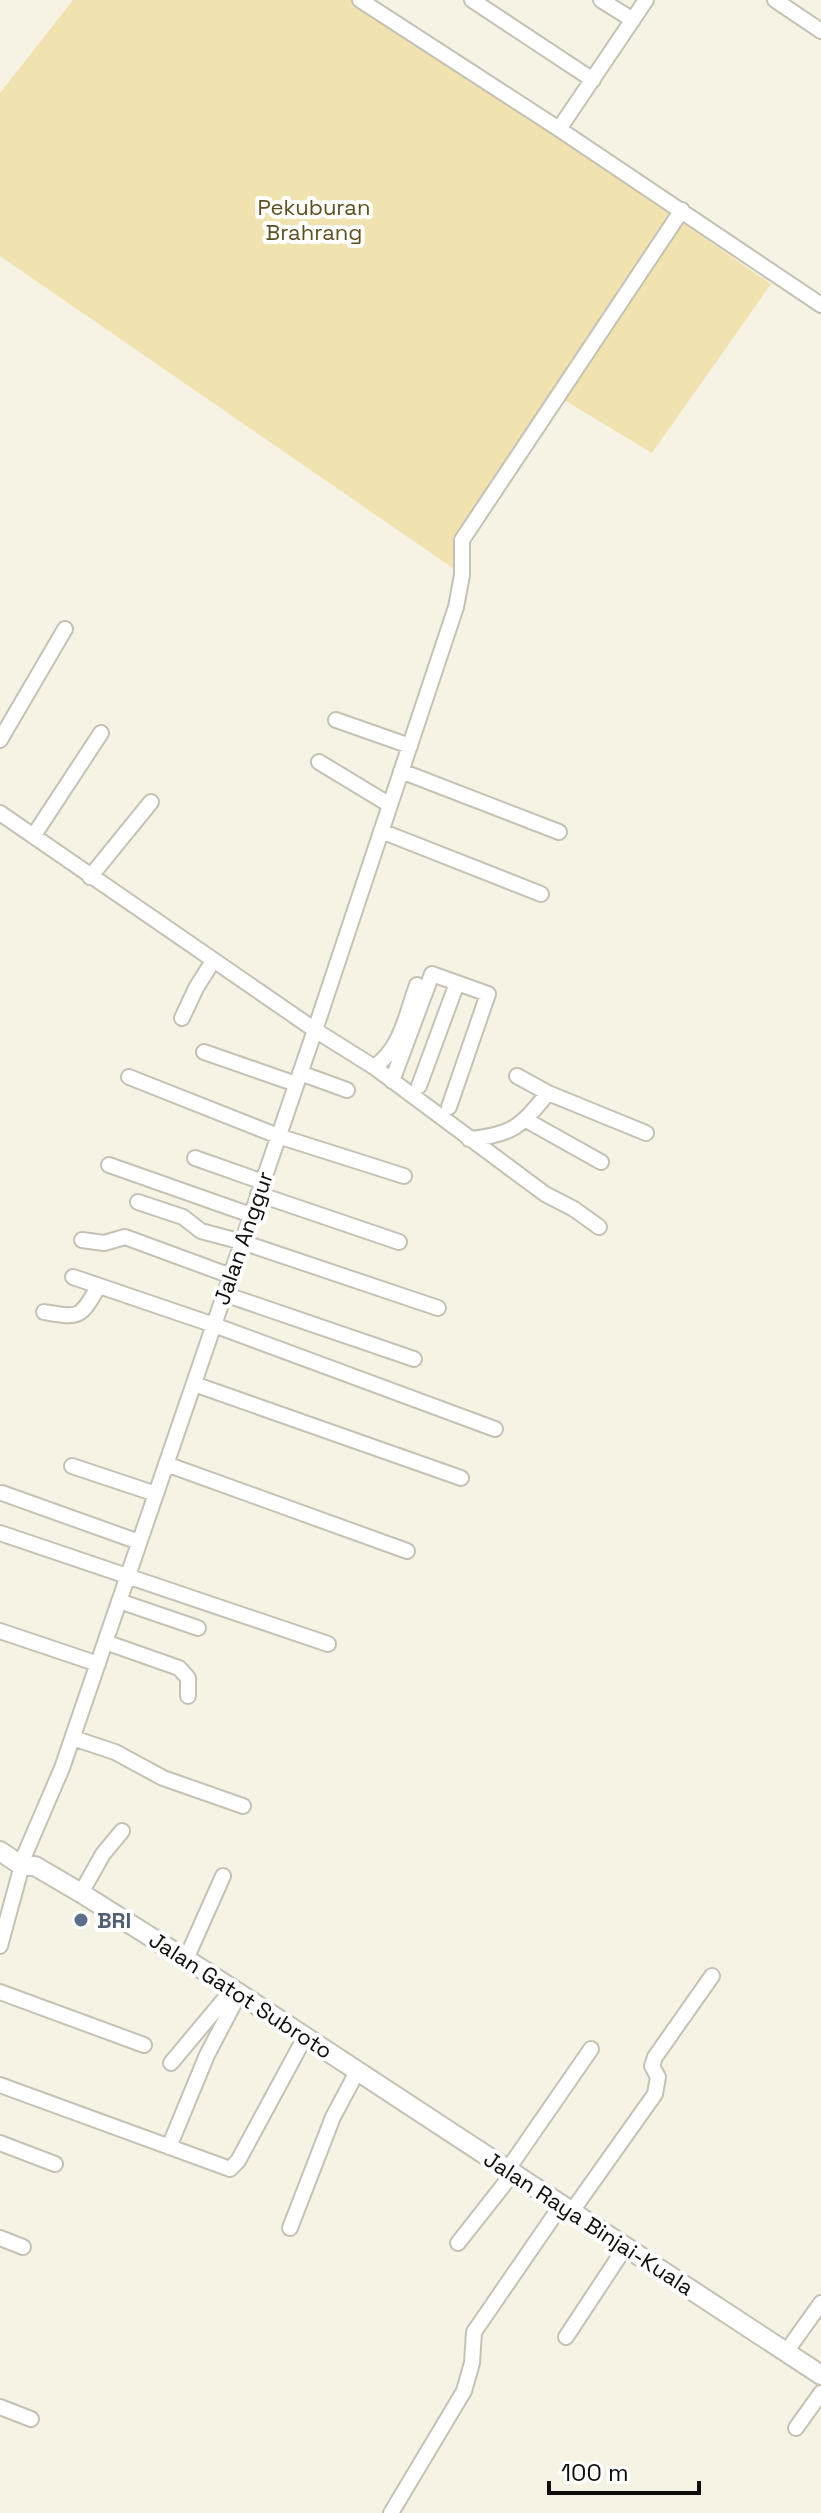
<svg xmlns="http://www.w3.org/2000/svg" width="821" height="2513" font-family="'Space Grotesk',sans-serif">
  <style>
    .green { fill: #f1e3b0 }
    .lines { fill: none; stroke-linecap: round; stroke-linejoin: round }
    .minor-casing { stroke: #c5c2b5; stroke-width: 18 }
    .major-casing { stroke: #c5c2b5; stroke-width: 22 }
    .minor { stroke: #fff; stroke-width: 14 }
    .major { stroke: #fff; stroke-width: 18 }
    .service-dot { fill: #5c6f8a; stroke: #fff; stroke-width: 3 }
    .labels { text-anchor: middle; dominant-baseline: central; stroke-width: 8; stroke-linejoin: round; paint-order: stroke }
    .park-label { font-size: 22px; fill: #5e501e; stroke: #fff }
    .street-label { font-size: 22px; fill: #0f0d09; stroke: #fff }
    .service-label { font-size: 22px; font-weight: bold; fill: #4e5e75; stroke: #fff; text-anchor: start }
  </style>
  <rect width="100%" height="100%" fill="#f6f3e5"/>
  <!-- green -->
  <path class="green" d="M73 0H361L771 284 652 453 554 394 462 531 457 571 0 256V93Z"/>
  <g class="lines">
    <!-- minor casing -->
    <g class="minor-casing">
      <path id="minor" d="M360 0 559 129
        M472 0 593 80
        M601 0 633 20
        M646 0 559 129 821 305
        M775 0 821 31
        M336 720 410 746
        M0 740 65 629
        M319 762 390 805
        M401 771 559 832
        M0 813 315 1030 374 1067 545 1194 574 1209 599 1227
        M381 831 541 894
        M34 835 101 733
        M90 877 151 802
        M182 1018 196 988 213 961
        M204 1052 296 1084
        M374 1067C401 1049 406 1015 417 985
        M300 1073 347 1090
        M517 1076 548 1093 646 1133
        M129 1077 278 1136 404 1176
        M392 1081 432 974 488 994 449 1107
        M419 1086 457 983
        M526 1120 601 1162
        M469 1139C513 1135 521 1126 548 1093
        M195 1158 263 1182
        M109 1165 251 1215
        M258 1194 399 1242
        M138 1202 183 1217 201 1231 242 1242 438 1308
        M82 1240 104 1243 125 1237 231 1276
        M73 1277 214 1325 495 1429
        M224 1294 414 1359
        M44 1312C79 1318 80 1319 98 1287
        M194 1384 461 1478
        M166 1464 407 1551
        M72 1466 156 1494
        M2 1493 139 1542
        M0 1533 328 1644
        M119 1601 198 1628
        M0 1631 98 1664
        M105 1642 179 1668 188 1678V1696
        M73 1738 115 1752 163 1778 243 1806
        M81 1893 103 1854 122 1831
        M0 1946 25 1854 62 1768 315 1030 456 607 462 575V540L682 210
        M186 1959 223 1876
        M0 1992 144 2045
        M171 2063 232 1990
        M0 2085 230 2169 238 2161 305 2037
        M0 2143 55 2164
        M169 2147 207 2055 239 1994
        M508 2169 591 2049
        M572 2211 655 2094 658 2077 652 2066 655 2057 712 1976
        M290 2228 333 2117 358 2070
        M0 2238 23 2247
        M458 2243 513 2173
        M566 2337 626 2246
        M786 2352 821 2303
        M0 2407 31 2419
        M796 2428 821 2393
        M391 2513 464 2391 472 2363 474 2332 562 2204"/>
    </g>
    <!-- major casing -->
    <g class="major-casing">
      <path id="major" d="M0 1851 22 1866H35L81 1893 208 1973 821 2375"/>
    </g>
    <!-- minor -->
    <use href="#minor" class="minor"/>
    <!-- major -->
    <use href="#major" class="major"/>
  </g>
  <!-- markers -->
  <circle class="service-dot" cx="81" cy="1920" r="8"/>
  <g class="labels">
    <!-- park labels -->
    <g class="park-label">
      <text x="314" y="207">Pekuburan<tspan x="314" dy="25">Brahrang</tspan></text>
    </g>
    <!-- street labels -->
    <g class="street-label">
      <text transform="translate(243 1238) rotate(-71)">Jalan Anggur</text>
      <text transform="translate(241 1995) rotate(33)">Jalan Gatot Subroto</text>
      <text transform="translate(589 2223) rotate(33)">Jalan Raya Binjai-Kuala</text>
    </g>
    <!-- service labels -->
    <g class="service-label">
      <text x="97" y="1920">BRI</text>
    </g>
  </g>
  <!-- scale -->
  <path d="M549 2481v12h150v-12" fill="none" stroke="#0f0d09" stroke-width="4"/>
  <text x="561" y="2481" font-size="24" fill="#0f0d09" stroke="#ffffff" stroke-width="6" paint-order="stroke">100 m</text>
</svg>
